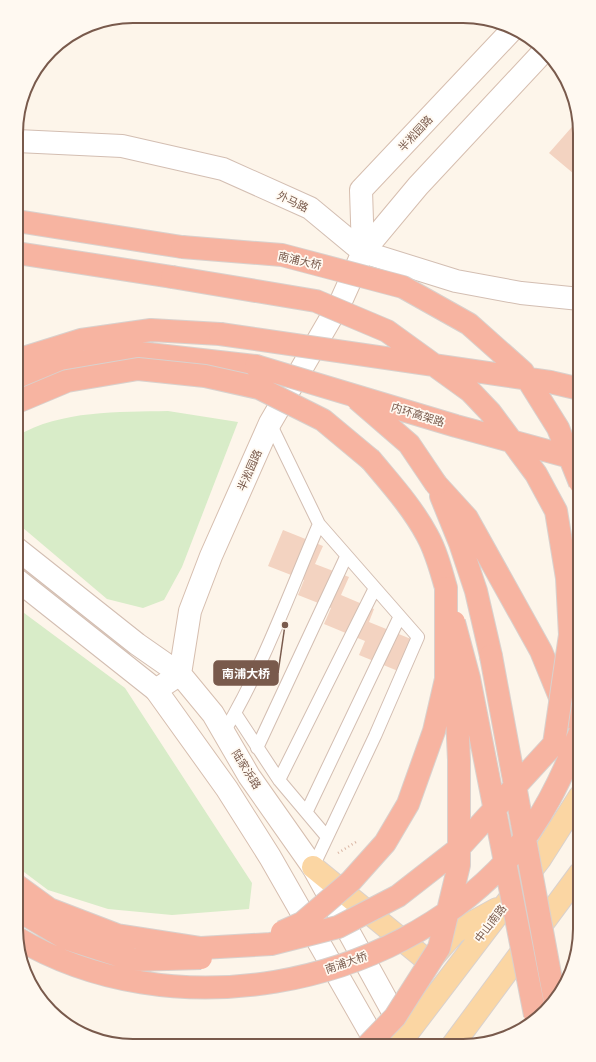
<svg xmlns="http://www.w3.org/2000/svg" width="596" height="1062" font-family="'Golos Text','Noto Sans SC',sans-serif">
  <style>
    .green { fill: #d8ecc8 }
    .building { fill: #f3d3c1 }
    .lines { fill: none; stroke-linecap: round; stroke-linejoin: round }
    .lane-casing { stroke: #d3beb2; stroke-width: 14 }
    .street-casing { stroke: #d3beb2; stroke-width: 24 }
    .secondary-casing { stroke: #d6beaf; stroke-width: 24 }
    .primary-casing { stroke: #d9d1cd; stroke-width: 24 }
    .highway-casing { stroke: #d9d1cd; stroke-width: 24 }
    .path { stroke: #d9b6a4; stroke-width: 2.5; stroke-dasharray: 1 3; stroke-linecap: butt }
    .lane { stroke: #fff; stroke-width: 12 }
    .street { stroke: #fff; stroke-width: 22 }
    .secondary { stroke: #fff; stroke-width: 22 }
    .primary { stroke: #fbd6a3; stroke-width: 22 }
    .highway { stroke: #f7b4a1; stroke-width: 22 }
    .highway-bridge-casing { stroke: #d9d1cd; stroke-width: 24; stroke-linecap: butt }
    .highway-bridge { stroke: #f7b4a1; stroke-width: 22 }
    .labels { text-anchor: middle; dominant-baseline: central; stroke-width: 3.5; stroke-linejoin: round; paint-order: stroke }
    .street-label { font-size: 11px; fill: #795a4c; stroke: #fff9f1 }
    .rim { fill: none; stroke: #795a4c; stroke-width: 2 }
    .leader { fill: none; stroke: #795a4c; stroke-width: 1.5 }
    .callout-dot { fill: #795a4c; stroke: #fff9f1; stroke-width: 1.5 }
    .callout { fill: #795a4c; stroke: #795a4c; stroke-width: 1.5 }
    .callout-label { font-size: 12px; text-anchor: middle; font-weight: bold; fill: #fff }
  </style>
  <rect width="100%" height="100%" fill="#fdf5ea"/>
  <!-- green -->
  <path class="green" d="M168 411 238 422 182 567 164 600 143 608 107 599 16 522 17 436C61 410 119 412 168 411Z
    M16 607 125 688 252 883 249 909 172 915 108 909 48 890 16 866Z"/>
  <!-- building -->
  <path class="building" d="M578 120 580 133V179L549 153Z
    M283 530 323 546 315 564 349 577 341 595 374 609 369 622 411 639 398 671 359 655 365 641 324 624 331 608 298 595 304 580 268 566Z"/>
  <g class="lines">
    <!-- lane casing -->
    <g class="lane-casing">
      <path id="lane" d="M270 423 319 524 418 637 375 736 313 867
        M235 713 279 780 327 837
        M224 732C263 667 289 594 319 524
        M257 748 346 557
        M279 780 374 590
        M307 811 399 618"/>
    </g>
    <!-- street casing -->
    <g class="street-casing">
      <path id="street" d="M17 141 122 146 223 169 310 208 363 252 456 281 521 293 580 299
        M16 548 137 644 180 674
        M16 579 156 690"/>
    </g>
    <!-- secondary casing -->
    <g class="secondary-casing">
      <path id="secondary" d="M363 252 361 190 511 31
        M180 674 213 714 249 776 313 867 404 1032
        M378 1046 270 857 227 789 156 690 180 674 190 611 211 556 270 423 342 299 363 252 418 186 544 51"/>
    </g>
    <!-- primary casing -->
    <g class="primary-casing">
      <path id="primary" d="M313 867 429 962
        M435 955 455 932 497 909
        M394 1046 406 1035 540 859 580 796
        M452 1046 580 873"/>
    </g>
    <!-- highway casing -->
    <g class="highway-casing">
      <path id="highway" d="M17 221 182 247
        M17 253 172 277
        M17 360 81 340 151 330 220 334
        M550 382 580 389
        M17 384 58 366 140 353 256 366
        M371 460C391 484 412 507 427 535 436 551 441 570 446 588
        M436 484 467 518 541 651 568 717 579 754
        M441 496 460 543 476 591 491 656"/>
    </g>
    <!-- path -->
    <path class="path" d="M338 853 356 842"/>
    <!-- lane -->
    <use href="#lane" class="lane"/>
    <!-- street -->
    <use href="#street" class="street"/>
    <!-- secondary -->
    <use href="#secondary" class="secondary"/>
    <!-- primary -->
    <use href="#primary" class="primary"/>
    <!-- highway -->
    <use href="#highway" class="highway"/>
    <!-- highway-bridge casing -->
    <g class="highway-bridge-casing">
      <path id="highway-bridge" d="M182 247 282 255 403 287 469 324 523 372 558 428 580 483
        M220 334 550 382
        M256 366 456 426 577 459
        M357 399 409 444 436 484
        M17 402 67 381 138 369 205 376 259 388 323 420 371 460
        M454 622 469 678 535 1015
        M491 656 555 1001
        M16 885 49 909 117 935 201 948 271 944 338 927 398 896 457 850 554 744 570 635 567 578 556 511 536 474 490 412 470 391 387 331 316 301 172 277
        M16 909 65 938 133 960 201 958
        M282 932 302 923 351 881 385 843 408 804 434 731 446 679V588
        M17 938C170 1029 389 990 508 859 541 822 562 778 580 732
        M367 1046 395 1017 439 948 459 865V760L455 672"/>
    </g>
    <!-- highway-bridge -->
    <use href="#highway-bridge" class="highway-bridge"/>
  </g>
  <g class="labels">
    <!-- street labels -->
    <g class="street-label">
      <text transform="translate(415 133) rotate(-47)">半淞园路</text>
      <text transform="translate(293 201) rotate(25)">外马路</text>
      <text transform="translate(300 260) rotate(13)">南浦大桥</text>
      <text transform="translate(418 414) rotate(17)">内环高架路</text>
      <text transform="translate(249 470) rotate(-66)">半淞园路</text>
      <text transform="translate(247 769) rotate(58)">陆家浜路</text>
      <text transform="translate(490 923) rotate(-53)">中山南路</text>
      <text transform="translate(346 962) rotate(-19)">南浦大桥</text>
    </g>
  </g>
  <!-- crop -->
  <path d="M0 0H596V1062H0ZM133 23H463A110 110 0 0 1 573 133V929A110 110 0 0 1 463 1039H133A110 110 0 0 1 23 929V133A110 110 0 0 1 133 23Z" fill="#fff9f1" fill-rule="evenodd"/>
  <path class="rim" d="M133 23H463A110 110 0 0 1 573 133V929A110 110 0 0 1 463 1039H133A110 110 0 0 1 23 929V133A110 110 0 0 1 133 23Z"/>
  <!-- callouts -->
  <path class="leader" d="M285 625L278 673"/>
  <circle class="callout-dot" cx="285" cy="625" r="4"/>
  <rect class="callout" x="214" y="661" width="64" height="24" rx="4"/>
  <g class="callout-label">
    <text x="246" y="678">南浦大桥</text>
  </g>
</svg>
